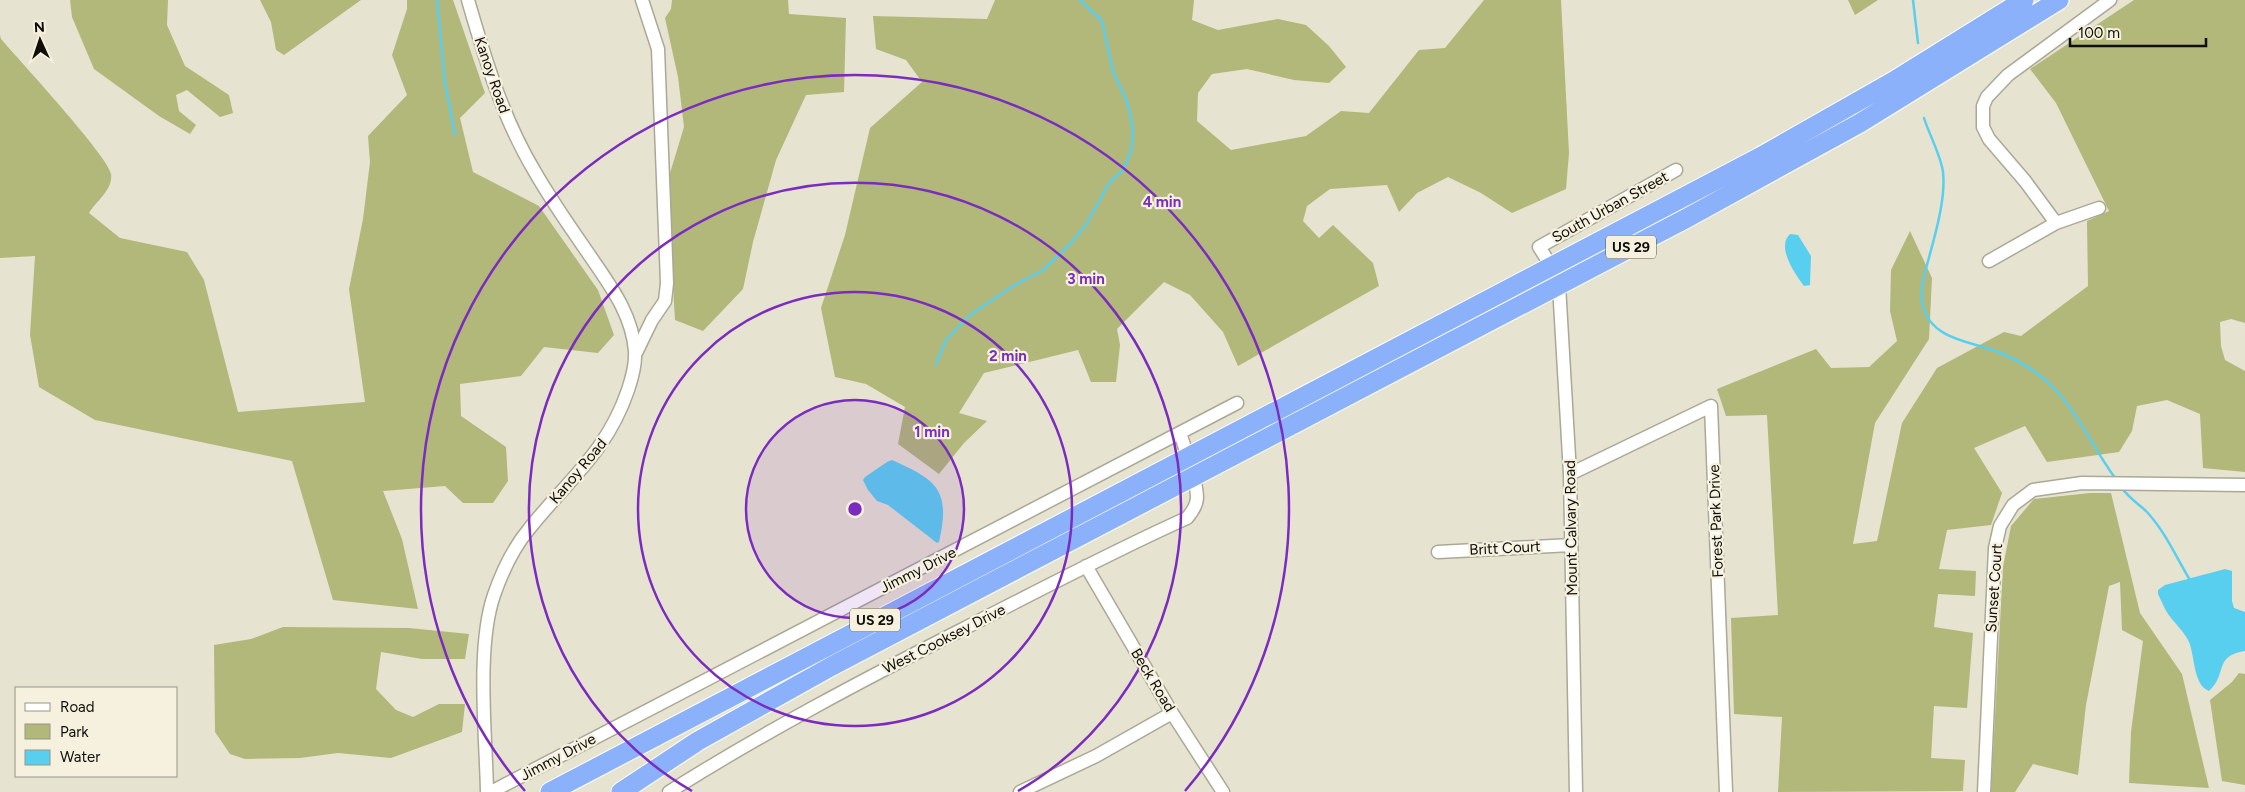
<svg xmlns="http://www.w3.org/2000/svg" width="2245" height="792" font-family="Figtree,sans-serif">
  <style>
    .green { fill: #b2b77a }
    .water { fill: #59cff0 }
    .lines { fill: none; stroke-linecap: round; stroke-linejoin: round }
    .stream { stroke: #59cff0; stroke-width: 2.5 }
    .minor-casing { stroke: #aba896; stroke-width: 15 }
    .highway-casing { stroke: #fff; stroke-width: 21 }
    .minor { stroke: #fff; stroke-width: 12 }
    .highway { stroke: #8bb1fa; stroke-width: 19 }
    .ring { fill: none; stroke: #7b2cbf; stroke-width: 2.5 }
    .labels { text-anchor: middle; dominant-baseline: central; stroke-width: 4.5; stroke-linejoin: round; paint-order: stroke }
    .shield { fill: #f5f1de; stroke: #545248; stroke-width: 1 }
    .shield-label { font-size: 14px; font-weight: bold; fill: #0f0e08 }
    .street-label { font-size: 15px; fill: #0f0e08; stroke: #f5f1de }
    .centre { fill: #7b2cbf; stroke: #f5f1de; stroke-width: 2.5 }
    .ring-label { font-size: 15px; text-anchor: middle; font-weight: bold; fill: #7b2cbf; stroke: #f5f1de; stroke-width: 4.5; stroke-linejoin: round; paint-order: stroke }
  </style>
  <rect width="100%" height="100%" fill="#e7e3d1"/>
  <!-- green -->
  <path class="green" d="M70 0H168L167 25 185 66 229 95 233 113 220 117 187 90 176 95 179 111 196 125 190 134 159 116 94 69 72 17Z
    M260 0H361L284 55 276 50 271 22Z
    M407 0H453L485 93 460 118 473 172 539 206 598 290 614 335 598 353 544 347 521 376 460 384 461 416 506 447 508 481 493 503H463L445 486 383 491 402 539 418 609 333 600 292 461 95 420 39 387 30 335 35 256 0 258V35L1 39C18 59 108 156 111 174 113 190 97 200 89 213L120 238 187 252 204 280 238 412 365 402 349 289 363 219 370 162 368 136 407 95 392 55 407 9Z
    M672 0H788L789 14 846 18 844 92 806 95 776 160 753 242 743 289 703 331 675 320 667 183 684 127 678 77 665 18 671 9Z
    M995 0H1194L1192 20 1218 30 1278 19 1306 25 1329 46 1346 67 1329 83 1294 80 1247 69 1212 74 1198 93 1197 121 1231 150 1306 136 1341 111 1369 113 1419 50 1445 48 1484 0H1561L1569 153 1566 189 1512 213 1481 193 1448 177 1417 193 1399 212 1387 185 1330 189 1307 206 1303 221 1319 238 1333 225 1373 263 1379 286 1238 366 1223 332 1190 295 1164 282 1117 329 1120 345 1116 382H1091L1078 350 984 373 959 413 987 421 964 443 939 474 898 444 905 407 866 384 835 377 821 308 845 235 870 128 922 82 906 60 876 49 873 16 987 19Z
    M1848 0H1878L1855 15Z
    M2134 0H2245V323L2231 319 2220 322 2221 346 2225 360 2245 371V472L2203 468 2200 414 2167 400 2137 406 2132 431 2119 452 2047 462 2025 426 1974 448 2002 493 1991 525 1947 530 1939 569 1976 571 1975 596 1938 594 1934 627 1973 633 1967 708 1934 706 1931 758 1965 760 1963 791 1778 792 1782 717 1734 714 1731 618 1778 615 1767 415 1726 416 1717 389 1816 349 1831 368 1869 367 1897 341 1890 311 1891 270 1910 231 1932 278 1929 339 1875 423 1853 544 1877 541 1902 423 1937 368 2004 332 2021 336 2088 286 2087 221 2109 211 2056 103 2030 69Z
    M2090 493H2111L2140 613 2182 674 2209 788 2129 783 2131 732 2143 641 2122 630 2120 582 2109 586 2086 705 2078 775 2033 764 2015 792H1991L2003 567 2011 526 2034 499Z
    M283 627 409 628 469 634 465 659H422L381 652 376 689 396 710 413 717 439 704H465L462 732 391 758 338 753 300 758 245 759 230 754 215 732 214 645 251 639Z
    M2239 673 2245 674V785L2222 781 2210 700 2232 682Z"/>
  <!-- water -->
  <path class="water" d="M1790 234 1798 235 1811 256 1810 285 1804 286C1795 274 1776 247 1790 234Z
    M892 460C937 480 951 490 939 542L937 543 888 505 877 501 868 490 863 480 865 477 887 462Z
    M2225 569 2232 571V601L2234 608 2245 612V651C2213 656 2228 674 2209 691 2193 685 2195 656 2189 642 2184 631 2175 624 2168 614 2164 608 2161 600 2158 594V590L2165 585Z"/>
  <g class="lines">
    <!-- stream -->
    <path class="stream" d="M437 0 445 83 455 135
      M1913 0 1918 43
      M1924 118C1929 134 1941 156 1943 172 1946 198 1935 236 1928 261 1924 276 1919 291 1923 306 1932 342 1975 341 2003 354 2068 382 2078 426 2115 478
      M936 364 946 340 970 315 1013 286 1042 271 1072 242 1087 223 1109 183 1123 170 1131 151 1133 133 1131 117 1126 99 1113 72 1102 21 1080 0
      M2121 487C2128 497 2137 503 2146 511 2165 531 2176 557 2190 580"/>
    <!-- minor casing -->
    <g class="minor-casing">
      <path id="minor" d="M468 0C485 59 503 119 535 172 551 200 570 227 588 253 609 284 632 313 635 351 636 364 632 378 628 390 607 452 568 480 529 529 514 547 502 572 494 595 476 647 486 736 487 792
        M2056 223 2025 181 1989 139 1983 127V106L1987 97 2008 75 2110 0
        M1989 261 2056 223 2099 208
        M635 355 652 320 665 301 667 283 658 49 642 0
        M1180 433 1188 457
        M1570 474 1711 406 1726 792
        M1438 552 1571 545
        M1086 566 1172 713 1223 792
        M491 792 1237 403
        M669 792C764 732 863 680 963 629 1038 591 1111 552 1187 518 1200 503 1198 496 1194 478
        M1020 792 1096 756 1172 713
        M1576 792 1570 474 1559 285 1552 267 1539 247 1676 170
        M1984 792 1995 548 2000 526 2013 505 2033 490 2082 483 2245 485"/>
    </g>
    <!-- highway casing -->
    <g class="highway-casing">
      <path id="highway" d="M550 792 1760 157 1892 82 2024 0
        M621 792 698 741 832 666 1687 218 1860 123 2059 0"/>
    </g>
    <!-- minor -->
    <use href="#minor" class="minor"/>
    <!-- highway -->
    <use href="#highway" class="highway"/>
  </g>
  <!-- distance rings -->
  <circle cx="855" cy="509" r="109" fill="#7b2cbf" fill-opacity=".12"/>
  <g class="ring">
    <circle cx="855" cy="509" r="109"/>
    <circle cx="855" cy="509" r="217"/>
    <path d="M692 791A326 326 0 1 1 1018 791"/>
    <path d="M525 791A434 434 0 1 1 1185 791"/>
  </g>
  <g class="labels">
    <!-- shield labels -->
    <g class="shield">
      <rect x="1606" y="235.5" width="50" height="23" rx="4"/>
      <rect x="850" y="608.5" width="50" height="23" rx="4"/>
    </g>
    <g class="shield-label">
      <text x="1631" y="247">US 29</text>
      <text x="875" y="620">US 29</text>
    </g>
    <!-- street labels -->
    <g class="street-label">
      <text transform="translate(492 75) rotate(71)">Kanoy Road</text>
      <text transform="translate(1610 207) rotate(-29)">South Urban Street</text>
      <text transform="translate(578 471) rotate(-50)">Kanoy Road</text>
      <text transform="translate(1716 521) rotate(-92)">Forest Park Drive</text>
      <text transform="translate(1571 528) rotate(-91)">Mount Calvary Road</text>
      <text transform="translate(1505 548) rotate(-3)">Britt Court</text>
      <text transform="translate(918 570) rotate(-27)">Jimmy Drive</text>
      <text transform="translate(1994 588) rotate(-86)">Sunset Court</text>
      <text transform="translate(944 639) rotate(-27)">West Cooksey Drive</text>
      <text transform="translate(1153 680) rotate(59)">Beck Road</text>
      <text transform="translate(558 757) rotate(-28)">Jimmy Drive</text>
    </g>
  </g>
  <circle cx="855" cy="509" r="8" class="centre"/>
  <g class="ring-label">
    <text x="1162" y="207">4 min</text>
    <text x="1086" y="284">3 min</text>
    <text x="1008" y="361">2 min</text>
    <text x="932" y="437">1 min</text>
  </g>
  <!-- legend -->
  <rect x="15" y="687" width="162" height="90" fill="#f5f1de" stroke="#999688"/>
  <rect x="25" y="703" width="25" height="8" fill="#ffffff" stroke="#999688"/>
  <text x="60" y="712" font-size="15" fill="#0f0e08">Road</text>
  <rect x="25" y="724" width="25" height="15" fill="#b2b77a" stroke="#999688"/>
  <text x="60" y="737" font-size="15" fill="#0f0e08">Park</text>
  <rect x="25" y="750" width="25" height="15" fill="#59cff0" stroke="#999688"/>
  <text x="60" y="762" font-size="15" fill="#0f0e08">Water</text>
  <!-- north arrow -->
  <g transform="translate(40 40) rotate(357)" stroke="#f5f1de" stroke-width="4" paint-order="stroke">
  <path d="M0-4L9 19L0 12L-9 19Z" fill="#0f0e08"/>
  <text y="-8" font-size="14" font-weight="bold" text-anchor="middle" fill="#0f0e08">N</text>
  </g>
  <!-- scale -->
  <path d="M2070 38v8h136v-8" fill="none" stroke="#0f0e08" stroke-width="2.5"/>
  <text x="2078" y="38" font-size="15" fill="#0f0e08" stroke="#f5f1de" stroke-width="4" paint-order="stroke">100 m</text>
</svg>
